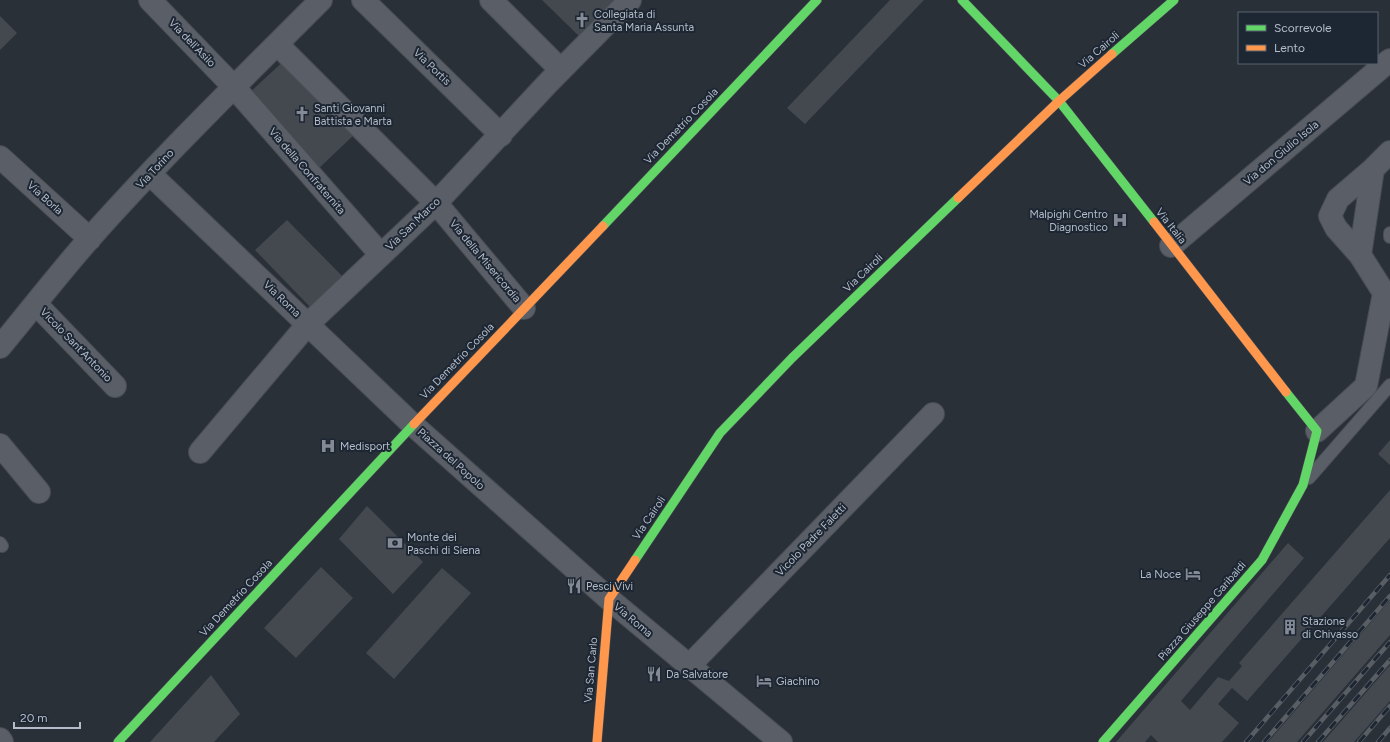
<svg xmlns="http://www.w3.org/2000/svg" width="1390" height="742" font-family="Figtree,sans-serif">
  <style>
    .building { fill: #444950 }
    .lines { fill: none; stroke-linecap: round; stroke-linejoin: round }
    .lane-casing { stroke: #484c53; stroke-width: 14 }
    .street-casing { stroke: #484c53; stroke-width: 24 }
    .fast-casing { stroke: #484c53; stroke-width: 10 }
    .slow-casing { stroke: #484c53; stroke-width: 10 }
    .lane { stroke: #5a5e66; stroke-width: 12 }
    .street { stroke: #5a5e66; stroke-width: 22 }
    .fast { stroke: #63d668; stroke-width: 9 }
    .slow { stroke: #ff974d; stroke-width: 9 }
    .rail-casing { stroke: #595d64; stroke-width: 4.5 }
    .rail { stroke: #1d2633; stroke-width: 3; stroke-dasharray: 9; stroke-linecap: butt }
    .labels { text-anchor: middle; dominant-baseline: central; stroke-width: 4; stroke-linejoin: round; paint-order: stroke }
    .poi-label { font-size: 11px; fill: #b4bcc9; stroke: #1d2633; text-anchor: start }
    .street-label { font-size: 11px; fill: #b4bcc9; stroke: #1d2633 }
  </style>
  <rect width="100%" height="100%" fill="#2a3038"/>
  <!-- building -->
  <path class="building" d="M542 0H622L583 40Z
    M890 0H924L805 124 787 108Z
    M0 16 17 33 0 50Z
    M289 56 358 131 315 172 245 97Z
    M287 220 346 280 314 311 255 250Z
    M1390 440V465L1378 454Z
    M1390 490V538L1247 701 1232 688 1218 704 1239 723 1222 742H1158L1151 735 1145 742H1116L1288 543 1304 558 1181 701 1190 710 1218 677 1229 681 1242 666 1239 663Z
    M367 506 423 562 393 594 339 539Z
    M321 567 353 598 296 658 264 628Z
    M442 568 471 593 394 679 366 653Z
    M1390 600V635L1297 742H1268Z
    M1390 665V701L1354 742H1323Z
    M211 675 240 714 214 742H150Z"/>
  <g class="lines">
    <!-- lane casing -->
    <g class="lane-casing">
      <path id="lane" d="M1390 233V237
        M1309 478 1390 385
        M0 543 2 546"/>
    </g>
    <!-- street casing -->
    <g class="street-casing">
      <path id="street" d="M150 0 233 86 381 255
        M363 0 501 135
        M491 0 561 70
        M277 44 436 203 524 308
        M0 157 90 239
        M150 174 413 425 609 599 781 742
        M1171 246 1390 60
        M1360 255 1336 228 1330 216 1338 199 1373 169
        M36 304 115 386
        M0 347C30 311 59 273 91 237 164 155 243 78 321 0
        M1317 431 1366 386 1384 293 1360 255 1373 169 1390 152
        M0 445 39 492
        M200 452 308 324 436 203 548 83 630 0
        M689 666 933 414
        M0 739 2 742"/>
    </g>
    <!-- fast casing -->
    <g class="fast-casing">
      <path id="fast" d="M962 0 1059 101 1154 222
        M1112 54 1174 0
        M603 226 817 0
        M635 560 720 433 792 358 958 198
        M118 742 414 424
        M1103 742 1262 560 1303 485 1317 431 1286 392"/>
    </g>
    <!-- slow casing -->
    <g class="slow-casing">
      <path id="slow" d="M958 198 1059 101 1112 54
        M1154 222 1286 392
        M414 424 603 226
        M597 742 609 599 635 560"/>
    </g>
    <!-- lane -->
    <use href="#lane" class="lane"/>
    <!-- street -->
    <use href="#street" class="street"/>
    <!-- fast -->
    <use href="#fast" class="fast"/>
    <!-- slow -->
    <use href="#slow" class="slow"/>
    <!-- rail casing -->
    <g class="rail-casing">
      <path id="rail" d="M1246 742 1390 575
        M1264 742 1390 596
        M1303 742 1390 642
        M1318 742 1390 660
        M1359 742 1390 706
        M1378 742 1390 728"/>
    </g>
    <!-- rail -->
    <use href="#rail" class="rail"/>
  </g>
  <!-- icons -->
  <defs>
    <g id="church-bare" transform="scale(1.2)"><path d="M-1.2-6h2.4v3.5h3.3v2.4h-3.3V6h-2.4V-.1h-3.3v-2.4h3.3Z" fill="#848b96" stroke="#1d2633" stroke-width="2.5" paint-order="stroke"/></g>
    <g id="hospital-bare" transform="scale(1.2)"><path d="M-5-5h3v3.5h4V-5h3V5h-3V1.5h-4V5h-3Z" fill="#848b96" stroke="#1d2633" stroke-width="2.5" paint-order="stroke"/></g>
    <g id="bank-bare" transform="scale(1.2)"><path d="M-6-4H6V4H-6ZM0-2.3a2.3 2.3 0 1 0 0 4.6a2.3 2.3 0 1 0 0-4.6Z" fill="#848b96" stroke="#1d2633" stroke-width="2.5" paint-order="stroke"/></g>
    <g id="hotel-bare" transform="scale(1.2)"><path d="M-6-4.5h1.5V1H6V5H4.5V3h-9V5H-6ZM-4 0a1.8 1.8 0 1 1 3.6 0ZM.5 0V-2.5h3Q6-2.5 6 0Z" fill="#848b96" stroke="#1d2633" stroke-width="2.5" paint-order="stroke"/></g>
    <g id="restaurant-bare" transform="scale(1.2)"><path d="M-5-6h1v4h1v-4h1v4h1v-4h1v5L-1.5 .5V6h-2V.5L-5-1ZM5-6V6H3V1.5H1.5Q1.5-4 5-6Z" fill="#848b96" stroke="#1d2633" stroke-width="2.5" paint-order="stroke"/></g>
    <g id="building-bare" transform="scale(1.2)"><path d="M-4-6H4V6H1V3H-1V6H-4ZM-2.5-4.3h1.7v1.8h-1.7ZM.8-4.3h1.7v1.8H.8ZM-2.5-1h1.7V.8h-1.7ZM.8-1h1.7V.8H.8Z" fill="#848b96" stroke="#1d2633" stroke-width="2.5" paint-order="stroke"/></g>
  </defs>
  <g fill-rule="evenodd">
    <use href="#church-bare" x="582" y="20"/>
    <use href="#church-bare" x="302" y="114"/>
    <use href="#hospital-bare" x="1120" y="220"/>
    <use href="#hospital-bare" x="328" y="446"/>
    <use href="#bank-bare" x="395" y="543"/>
    <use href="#hotel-bare" x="1193" y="574"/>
    <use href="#restaurant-bare" x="574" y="586"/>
    <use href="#building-bare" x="1290" y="627"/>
    <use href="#restaurant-bare" x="654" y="674"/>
    <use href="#hotel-bare" x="764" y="681"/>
  </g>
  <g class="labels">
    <!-- poi labels -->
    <g class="poi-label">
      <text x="594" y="14">Collegiata di<tspan x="594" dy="13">Santa Maria Assunta</tspan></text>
      <text x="314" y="108">Santi Giovanni<tspan x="314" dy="13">Battista e Marta</tspan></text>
      <text x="1108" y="214" text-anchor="end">Malpighi Centro<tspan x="1108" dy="13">Diagnostico</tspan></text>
      <text x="340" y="446">Medisport</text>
      <text x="407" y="537">Monte dei<tspan x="407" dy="13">Paschi di Siena</tspan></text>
      <text x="1181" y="574" text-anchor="end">La Noce</text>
      <text x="586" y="586">Pesci Vivi</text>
      <text x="1302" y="621">Stazione<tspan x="1302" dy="13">di Chivasso</tspan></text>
      <text x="666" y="674">Da Salvatore</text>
      <text x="776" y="681">Giachino</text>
    </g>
    <!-- street labels -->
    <g class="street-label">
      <text transform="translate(192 43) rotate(46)">Via dell'Asilo</text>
      <text transform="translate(1099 50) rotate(-41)">Via Cairoli</text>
      <text transform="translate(432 67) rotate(44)">Via Portis</text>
      <text transform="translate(681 126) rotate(-46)">Via Demetrio Cosola</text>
      <text transform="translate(1281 153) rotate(-40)">Via don Giulio Isola</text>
      <text transform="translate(155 169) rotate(-47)">Via Torino</text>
      <text transform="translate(307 171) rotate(49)">Via della Confraternita</text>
      <text transform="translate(45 198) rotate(42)">Via Borla</text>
      <text transform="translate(413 224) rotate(-44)">Via San Marco</text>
      <text transform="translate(1171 226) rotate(52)">Via Italia</text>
      <text transform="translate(485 261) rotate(50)">Via della Misericordia</text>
      <text transform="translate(863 273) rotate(-44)">Via Cairoli</text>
      <text transform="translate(282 299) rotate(44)">Via Roma</text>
      <text transform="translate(76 345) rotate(46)">Vicolo Sant'Antonio</text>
      <text transform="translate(457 361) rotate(-46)">Via Demetrio Cosola</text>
      <text transform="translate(451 459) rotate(42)">Piazza del Popolo</text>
      <text transform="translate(649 518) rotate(-56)">Via Cairoli</text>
      <text transform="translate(811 540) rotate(-46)">Vicolo Padre Faletti</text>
      <text transform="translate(236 598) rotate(-47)">Via Demetrio Cosola</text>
      <text transform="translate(1202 611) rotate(-49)">Piazza Giuseppe Garibaldi</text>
      <text transform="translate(633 620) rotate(40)">Via Roma</text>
      <text transform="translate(591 670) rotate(-85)">Via San Carlo</text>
    </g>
  </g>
  <!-- legend -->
  <rect x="1238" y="12" width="140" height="52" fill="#1d2633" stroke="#59626f"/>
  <rect x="1246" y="25" width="20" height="6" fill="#63d668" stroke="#59626f"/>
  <text x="1274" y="32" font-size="12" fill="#b4bcc9">Scorrevole</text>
  <rect x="1246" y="45" width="20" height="6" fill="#ff974d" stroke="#59626f"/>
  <text x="1274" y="52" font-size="12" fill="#b4bcc9">Lento</text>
  <!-- scale -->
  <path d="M14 722v6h66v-6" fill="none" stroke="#b4bcc9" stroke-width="2"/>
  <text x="20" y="722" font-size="12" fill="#b4bcc9" stroke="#1d2633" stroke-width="3" paint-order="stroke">20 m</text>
</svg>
